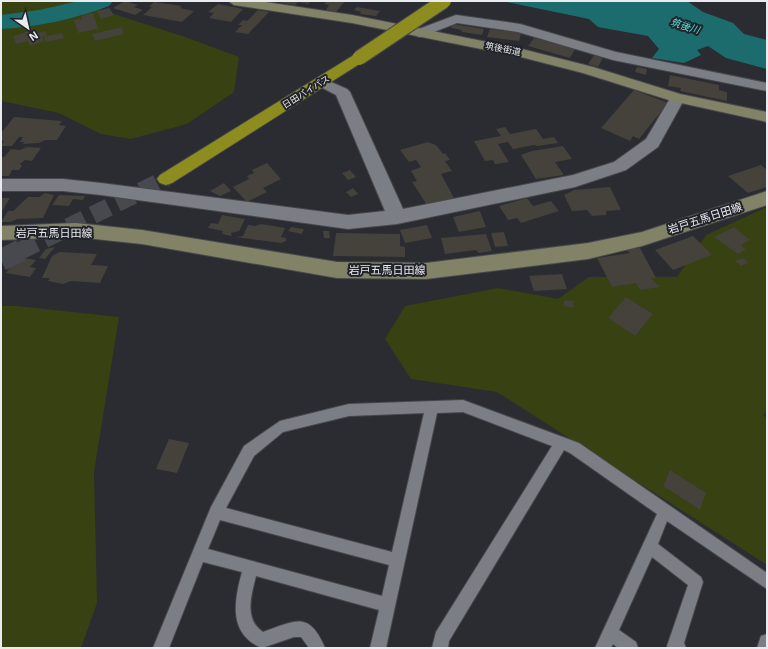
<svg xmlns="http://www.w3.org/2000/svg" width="768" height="649" font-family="Helvetica,'Noto Sans JP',sans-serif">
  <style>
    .green { fill: #374111 }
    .water { fill: #1d6c6d }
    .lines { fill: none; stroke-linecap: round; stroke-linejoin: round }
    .river { fill: #1d6c6d; fill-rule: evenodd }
    .building { fill: #45413b }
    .highway-tunnel-far1 { stroke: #47494e; stroke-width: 18; stroke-dasharray: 18 9; stroke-linecap: butt }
    .highway-tunnel { stroke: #47494e; stroke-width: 22; stroke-dasharray: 22 11; stroke-linecap: butt }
    .lane-casing { stroke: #47484d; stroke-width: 2 }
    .street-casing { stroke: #47484d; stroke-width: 2 }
    .secondary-casing { stroke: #47484d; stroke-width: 2 }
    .highway-casing { stroke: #47484d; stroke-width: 2 }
    .lane { fill: #7c7e85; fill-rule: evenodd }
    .street { fill: #7c7e85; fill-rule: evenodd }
    .secondary { fill: #818266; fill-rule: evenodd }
    .highway { fill: #8d8c1e; fill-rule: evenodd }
    .highway-bridge-casing { stroke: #47484d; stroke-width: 16; stroke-linecap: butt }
    .highway-bridge { stroke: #8d8c1e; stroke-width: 14 }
    .labels { text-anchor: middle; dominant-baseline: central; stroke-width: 4; stroke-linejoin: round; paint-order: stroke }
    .far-street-label { font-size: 9px; fill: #eaebef; stroke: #212328 }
    .far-water-label { font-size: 10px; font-style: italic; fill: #51e3e5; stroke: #212328 }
    .street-label { font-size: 11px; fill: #eaebef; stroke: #212328 }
  </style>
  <rect width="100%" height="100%" fill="#2a2c32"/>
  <!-- green -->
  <path class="green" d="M1 1H74L185 37 239 57 234 92 187 124 131 139 101 134 59 113 1 101Z
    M767 207V411L763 415 767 418V565L497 392 411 379 385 339 405 306 498 288 558 299 589 277H677L706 235Z
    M1 306H17L119 317 94 472 97 603 81 648H1Z"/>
  <!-- water -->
  <path class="water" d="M502 1H687L703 12 733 23 744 34 767 40V69L726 58 708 46 697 50 701 55 684 63 652 58 659 49 648 36 598 27 589 19Z"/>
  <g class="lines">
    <!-- river -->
    <path class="river" d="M79 1H113L109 6C74 19 38 27 1 29V15L39 10Z"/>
  </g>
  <!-- building -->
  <path class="building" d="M125 1 138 5 134 7 143 10 135 15 113 8Z
    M272 1H311L308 4 298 2 295 5Z
    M327 1H345L336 12 326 10 329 5 324 4Z
    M154 2 182 6 180 8 194 11 182 22 143 15 152 7H149Z
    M218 4 243 9 231 22 209 18 214 13 208 12Z
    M357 7 380 11 376 16 360 14 361 12 354 10Z
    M109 8 114 15 101 19 97 11Z
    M258 10 269 12 248 34 235 32 242 25H238L243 20 247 21Z
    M93 13 98 29 78 33 74 20 82 19 81 16Z
    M452 24 484 29 482 35 462 32 461 30 451 28Z
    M122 27 124 34 95 41 92 34Z
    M490 29 521 33 519 41 487 37Z
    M33 30 35 32 38 33 45 31 47 36 42 37 44 41 30 46 28 41 16 44 13 36Z
    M62 33 64 38 46 42 44 37Z
    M534 38 575 49 570 58 528 46Z
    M594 55 603 58 598 67 588 64Z
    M637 67 647 69 646 75 635 72Z
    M670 75 719 85V90L727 92V101L680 91 681 88 668 86Z
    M634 90 668 103 639 139 633 136 630 141 601 128Z
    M14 117 62 121 59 125 66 126 57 140H45L39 143 22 144 25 142H20L23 137H19L12 146H1L4 141H1V133Z
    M505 127 510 134 536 129 543 139 554 137 558 143 538 146 534 145 513 149 508 142 498 144 509 162 495 164 493 160 485 161 474 141 501 136 496 129Z
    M428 142 436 145 443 154 445 153 450 160 445 161 452 171 441 174 454 198 427 205 412 182 417 181 411 171 421 167 416 160 409 162 400 150Z
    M563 146 572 159 555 162 564 175 536 179 521 155 532 151Z
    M27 147 41 148 32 161 25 160 20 164 22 166 19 170H12L9 176H1V157H4L11 149 20 150Z
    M267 163 281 179 263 188 267 192 247 202 233 187 249 179 247 176 254 173 252 170Z
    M761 165 767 170V187L748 193 728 176Z
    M350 170 356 177 348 180 342 173Z
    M224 183 231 191 220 196 210 191Z
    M610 187 621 210 606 211V215L592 216 587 210 572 211 564 195 574 190Z
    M353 188 358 194 351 197 346 192Z
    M45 193 54 195 43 218 17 219 11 222H1L8 211H13L28 197H39Z
    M59 195 85 196 83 200 73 199 69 206 52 205Z
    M1 198H10L1 213Z
    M527 198 533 206 551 201 559 211 521 223 517 218 508 220 499 206Z
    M480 211 486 227 459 232 453 217Z
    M222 215 245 219 239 231 231 233 232 236 222 234 223 231 208 228 211 223 218 224Z
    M261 224 285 228 281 237 286 238V241L281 243 236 237 243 236 248 225 255 226Z
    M427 225 432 238 405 243 400 230Z
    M291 227 304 229 302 234 288 231Z
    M734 227 750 240 741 245 746 250 738 254 714 237Z
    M323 231H329L330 238H324Z
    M504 232 508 246 495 247 491 233Z
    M336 233 400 234V246L405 247V257L333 256Z
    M486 234 492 251 479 253 476 250 445 254 441 238Z
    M693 236 712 255 673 270 655 250Z
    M55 247 45 259 39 258 46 249Z
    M640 248 656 278H651L660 287 640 290 636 283 612 287 597 258 630 253 625 249Z
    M59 252 97 254 91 265 108 266 100 283 71 281 63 284 48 281 50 278H42L52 256Z
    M18 257 36 260 30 267 36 268 30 277 6 273Z
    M743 258 749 263 741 266 735 261Z
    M562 274 567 289 534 291 529 276Z
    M626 297 653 314 635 336 608 318Z
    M564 300 573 301V308L564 306Z
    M169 439 189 443 177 473 156 469Z
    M670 470 706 493 700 510 663 486Z"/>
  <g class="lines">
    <!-- highway-tunnel-far1 -->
    <path class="highway-tunnel-far1" d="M20 251 166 179"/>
    <!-- highway-tunnel -->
    <path class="highway-tunnel" d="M1 260 22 250"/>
    <!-- lane casing -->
    <g class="lane-casing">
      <path id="lane" d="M463 400 579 443 767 573V589L667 521 658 544 701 577 703 582 684 643 686 648H668L667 646 688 585 652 557 619 630 636 642 638 648H618L613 644 611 648H595L657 514 570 453 564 450 449 641 448 648H432L436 632 552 446 463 412 437 413 386 648H370L379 610 256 576C251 596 244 619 263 632 295 621 309 610 325 648H309L301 637H294L262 648C228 634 234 601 242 572L203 562 169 648H153L211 507 244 446 280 421 349 404ZM424 413 392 552 226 508 254 456 283 432 349 416ZM220 520 389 565 382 596 208 549Z
        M767 634V648H757L761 636Z"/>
    </g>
    <!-- street casing -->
    <g class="street-casing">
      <path id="street" d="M456 15 520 24 616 52 767 83V91L613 60 518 32 457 23 421 37 416 36 414 33 416 30Z
        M322 78 347 89 350 92 403 209 573 175 614 162 646 139 672 95H682L685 98 658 147 626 170 575 187 397 224 348 229 101 195 63 191H1V179H63L101 183 348 215 385 211 336 95 317 85 315 82 317 79Z"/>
    </g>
    <!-- secondary casing -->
    <g class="secondary-casing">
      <path id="secondary" d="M228 1H259L352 15 522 49 593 67 680 94 767 112V122L672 101 583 73 521 57 352 23 234 5Z
        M767 191V205L642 246 588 259 426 279 337 278 142 244 76 237 1 240V226L76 223 142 230 337 262 426 263 588 243 642 232Z"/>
    </g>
    <!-- highway casing -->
    <g class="highway-casing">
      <path id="highway" d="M359 54 364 55 366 58 364 61 172 183 166 185 160 183 157 179 160 175 354 55Z"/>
    </g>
    <!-- lane -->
    <use href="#lane" class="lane"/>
    <!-- street -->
    <use href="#street" class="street"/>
    <!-- secondary -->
    <use href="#secondary" class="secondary"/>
    <!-- highway -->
    <use href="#highway" class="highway"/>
    <!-- highway-bridge casing -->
    <g class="highway-bridge-casing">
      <path id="highway-bridge" d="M359 58 444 1"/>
    </g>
    <!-- highway-bridge -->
    <use href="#highway-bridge" class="highway-bridge"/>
  </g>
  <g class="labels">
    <!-- far-street labels -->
    <g class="far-street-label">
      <text transform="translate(503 49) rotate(11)">筑後街道</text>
      <text transform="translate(306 92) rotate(-32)">日田バイパス</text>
    </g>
    <!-- far-water labels -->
    <g class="far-water-label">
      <text transform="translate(685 26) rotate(17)">筑後川</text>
    </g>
    <!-- street labels -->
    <g class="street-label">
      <text transform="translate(705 218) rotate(-18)">岩戸五馬日田線</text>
      <text x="54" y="233">岩戸五馬日田線</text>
      <text x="387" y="270">岩戸五馬日田線</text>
    </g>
  </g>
  <!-- border -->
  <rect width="768" height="649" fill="none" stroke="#eaebef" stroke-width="4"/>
  <!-- north arrow -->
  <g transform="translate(28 28) rotate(146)" stroke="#212328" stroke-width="3" paint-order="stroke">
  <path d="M0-3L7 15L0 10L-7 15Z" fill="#eaebef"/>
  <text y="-6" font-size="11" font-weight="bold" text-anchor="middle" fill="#eaebef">N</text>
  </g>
</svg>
